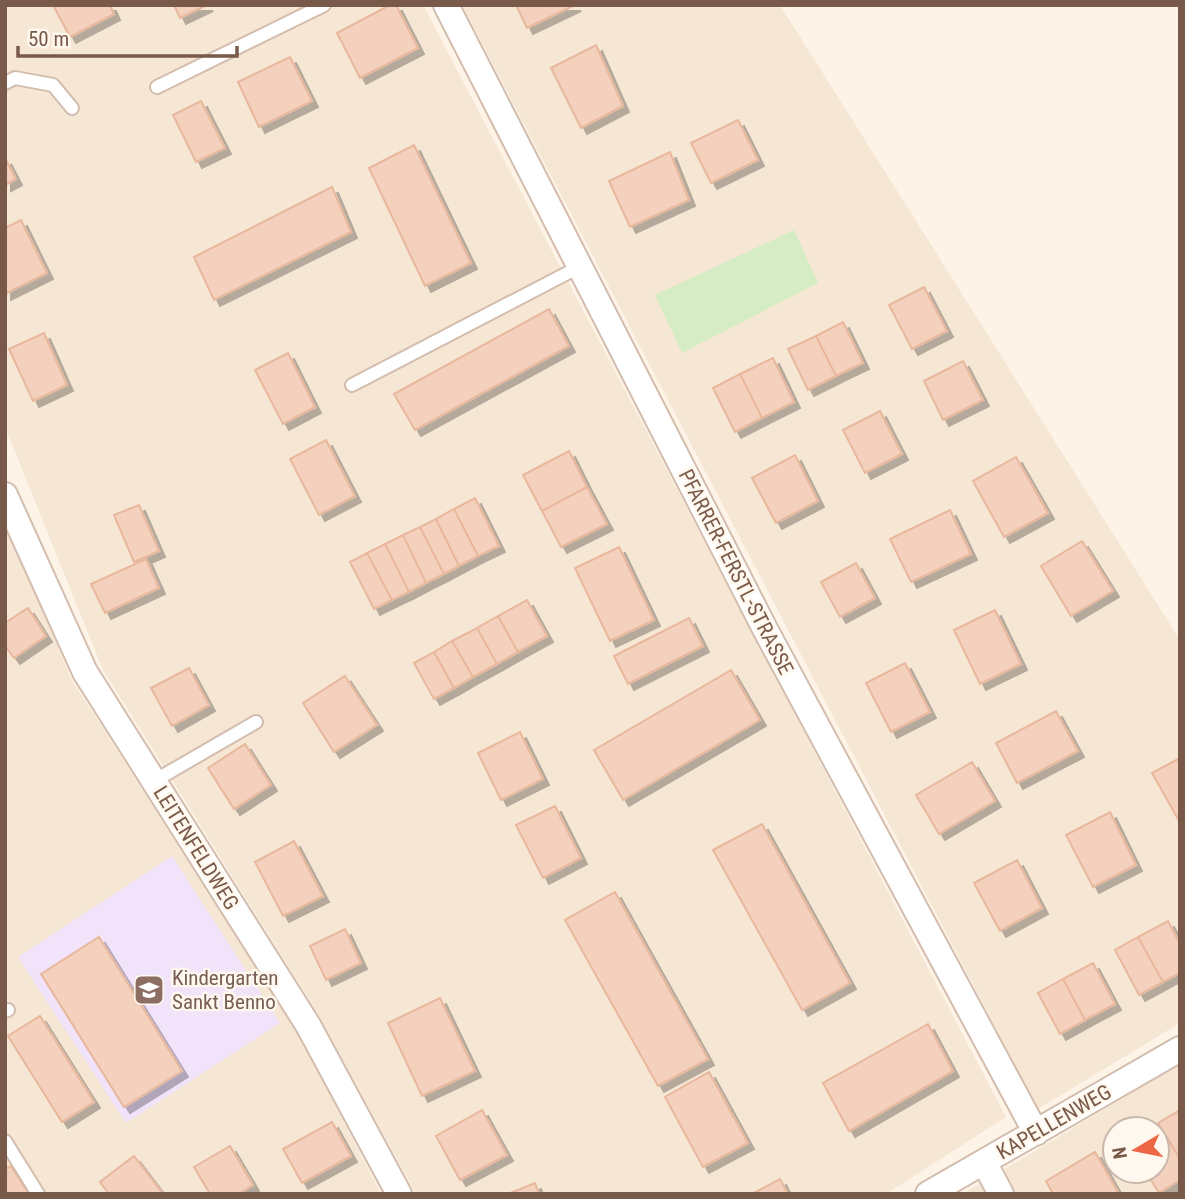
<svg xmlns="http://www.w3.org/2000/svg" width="1185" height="1199" font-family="'Roboto Condensed',sans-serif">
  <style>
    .residential { fill: #f6e6d4; fill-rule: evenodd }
    .education { fill: #f1e3fa }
    .green { fill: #d5ecc4 }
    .building { fill: #f4d1bd; stroke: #e8b79c; stroke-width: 2; filter: url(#shadow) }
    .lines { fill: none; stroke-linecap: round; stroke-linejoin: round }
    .lane-casing { stroke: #d3bdae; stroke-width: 16 }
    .street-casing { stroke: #d3bdae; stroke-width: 28 }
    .lane { stroke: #fff; stroke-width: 12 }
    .street { stroke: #fff; stroke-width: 24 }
    .labels { text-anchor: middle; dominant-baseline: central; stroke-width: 5; stroke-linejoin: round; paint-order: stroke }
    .street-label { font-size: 21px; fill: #795949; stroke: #fff8ee }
    .education-label { font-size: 21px; fill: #785e54; stroke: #fff8ee; text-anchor: start }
  </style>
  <defs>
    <filter id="shadow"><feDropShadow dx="6" dy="6" stdDeviation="0" flood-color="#0004"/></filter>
  </defs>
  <rect width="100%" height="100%" fill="#fdf4e7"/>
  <!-- residential -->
  <path class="residential" d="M5 5H423L1006 1117 886 1194H416L317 1012 103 670 5 427Z
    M462 5H780L1180 640V1023L1038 1109Z
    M5 509 70 677 296 1029 381 1194H5Z
    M1180 1064V1194H963ZM1115 1129H1157V1171H1115Z"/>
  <!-- education -->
  <path class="education" d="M172 856 280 1023 126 1123 18 957Z"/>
  <!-- green -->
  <path class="green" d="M794 230 818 283 682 353 655 295Z"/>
  <!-- building -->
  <path class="building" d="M53 5H110L114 14 70 37Z
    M174 5H207L180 18Z
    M390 5H396L418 48 360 78 337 33Z
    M516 5H575L527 28Z
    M596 45 623 106 581 128 551 68Z
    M290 57 312 101 259 127 238 82Z
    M201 101 225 148 196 162 173 115Z
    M738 120 758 160 711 183 691 143Z
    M414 145 471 263 425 286 369 168Z
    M670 152 689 200 630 227 609 181Z
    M5 158 16 179 5 185Z
    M332 187 351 232 214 300 194 257Z
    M21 220 47 273 5 294V228Z
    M924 287 947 331 912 349 889 305Z
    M549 309 569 346 415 430 394 394Z
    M843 322 863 363 836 376 816 336Z
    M44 333 67 385 33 401 9 349Z
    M816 336 836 376 808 390 788 349Z
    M288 353 315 407 283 424 255 370Z
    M773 358 794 402 762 418 740 374Z
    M963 361 983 400 943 420 924 381Z
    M740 374 762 418 735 432 713 388Z
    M880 411 902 454 865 473 843 430Z
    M326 440 355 496 319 515 290 459Z
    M569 451 587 487 542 511 523 475Z
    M795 455 818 501 776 523 752 478Z
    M1016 457 1048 513 1004 537 973 481Z
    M587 487 607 524 561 547 542 511Z
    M475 498 499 546 478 556 454 509Z
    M139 505 159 551 134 562 114 515Z
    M454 509 478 556 459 566 436 519Z
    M950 510 971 554 911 582 890 539Z
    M436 519 459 566 444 574 420 527Z
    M420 527 444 574 426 583 403 535Z
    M403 535 426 583 409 592 385 544Z
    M1082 541 1113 591 1071 616 1041 566Z
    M385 544 409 592 392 600 367 553Z
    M619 547 654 620 610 641 575 568Z
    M367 553 392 600 374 609 350 562Z
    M146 559 159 588 105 613 91 584Z
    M856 563 875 598 840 617 821 582Z
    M527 600 547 636 518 652 498 616Z
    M28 608 46 636 14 658 5 646V623Z
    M995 610 1021 664 980 684 954 630Z
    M498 616 518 652 497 664 477 628Z
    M689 618 703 646 628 684 614 656Z
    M477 628 497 664 473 677 452 641Z
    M452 641 473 677 454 688 434 652Z
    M434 652 454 688 434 699 414 663Z
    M905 663 930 712 891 732 866 683Z
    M189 668 209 705 172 726 151 688Z
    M731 670 760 720 623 800 594 750Z
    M345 676 377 725 334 752 303 703Z
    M1056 711 1078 751 1017 783 996 743Z
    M520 732 543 779 501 800 478 753Z
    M245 744 271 785 234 809 208 768Z
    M1180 758V817L1178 819 1152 773Z
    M972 762 995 801 939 834 916 795Z
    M555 806 581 858 543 878 516 825Z
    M1110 812 1136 865 1093 887 1066 835Z
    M762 824 850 983 802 1010 713 850Z
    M294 841 323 896 283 916 255 862Z
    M1017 860 1042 908 1000 931 974 883Z
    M615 892 708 1059 658 1086 565 920Z
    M1168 921 1180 944V973L1163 982 1138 937Z
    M345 929 361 963 326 980 310 946Z
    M99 937 182 1071 124 1107 41 974Z
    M1138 937 1163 982 1139 995 1115 950Z
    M1093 963 1115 1004 1085 1020 1063 979Z
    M1063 979 1085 1020 1060 1034 1038 993Z
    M440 998 475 1071 422 1096 388 1023Z
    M40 1016 94 1102 62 1122 8 1036Z
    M928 1024 953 1071 849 1131 823 1083Z
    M709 1072 748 1143 703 1167 665 1097Z
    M482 1110 507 1155 460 1180 436 1136Z
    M1180 1110V1159L1158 1123Z
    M332 1122 351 1156 302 1183 283 1149Z
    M1167 1137 1180 1159V1180L1159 1193 1145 1171H1157V1143Z
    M230 1146 253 1185 239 1194H210L194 1167Z
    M1095 1152 1119 1194H1053L1046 1181Z
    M134 1156 163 1194H109L100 1182Z
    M11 1166 29 1194H5V1169Z
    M780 1179 788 1194H752Z
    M535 1183 539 1194H508Z"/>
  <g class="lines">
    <!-- lane casing -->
    <g class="lane-casing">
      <path id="lane" d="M5 83 15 78 53 85 72 108
        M157 87 324 5
        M352 385 579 267
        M154 781 256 722
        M5 1011 8 1010
        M5 1141 38 1194"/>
    </g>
    <!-- street casing -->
    <g class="street-casing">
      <path id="street" d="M446 5 765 629 1036 1133
        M5 495 85 672 308 1025 399 1194
        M984 1162 1001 1194
        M928 1194 1180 1049"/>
    </g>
    <!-- lane -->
    <use href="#lane" class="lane"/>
    <!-- street -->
    <use href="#street" class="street"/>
  </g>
  <!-- icons -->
  <defs>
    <g id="school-square" transform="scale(1.575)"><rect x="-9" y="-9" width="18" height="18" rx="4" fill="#8d6e63" stroke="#fff8ee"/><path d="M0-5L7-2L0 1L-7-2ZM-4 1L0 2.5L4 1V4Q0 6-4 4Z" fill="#fff"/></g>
  </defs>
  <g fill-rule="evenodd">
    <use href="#school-square" x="149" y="990"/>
  </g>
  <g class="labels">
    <!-- street labels -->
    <g class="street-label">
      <text transform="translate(736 572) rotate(63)">PFARRER-FERSTL-STRASSE</text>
      <text transform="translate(196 848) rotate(58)">LEITENFELDWEG</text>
      <text transform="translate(1054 1122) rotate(-30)">KAPELLENWEG</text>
    </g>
    <!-- education labels -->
    <g class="education-label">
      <text x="172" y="978">Kindergarten<tspan x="172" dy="24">Sankt Benno</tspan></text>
    </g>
  </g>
  <!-- border -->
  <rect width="1185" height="1199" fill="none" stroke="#795949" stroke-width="14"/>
  <!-- north arrow -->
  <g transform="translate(1136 1150) rotate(260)"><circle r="33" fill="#fff8ee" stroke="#c9b8ac" stroke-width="2"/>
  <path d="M0-5L12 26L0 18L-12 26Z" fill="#ed6746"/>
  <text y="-10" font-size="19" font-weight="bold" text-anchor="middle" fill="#795949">N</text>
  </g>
  <!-- scale -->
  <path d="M18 46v10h219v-10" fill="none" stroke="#795949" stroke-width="3.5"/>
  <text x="28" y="46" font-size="21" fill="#795949" stroke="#fff8ee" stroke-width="5" paint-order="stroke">50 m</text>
</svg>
